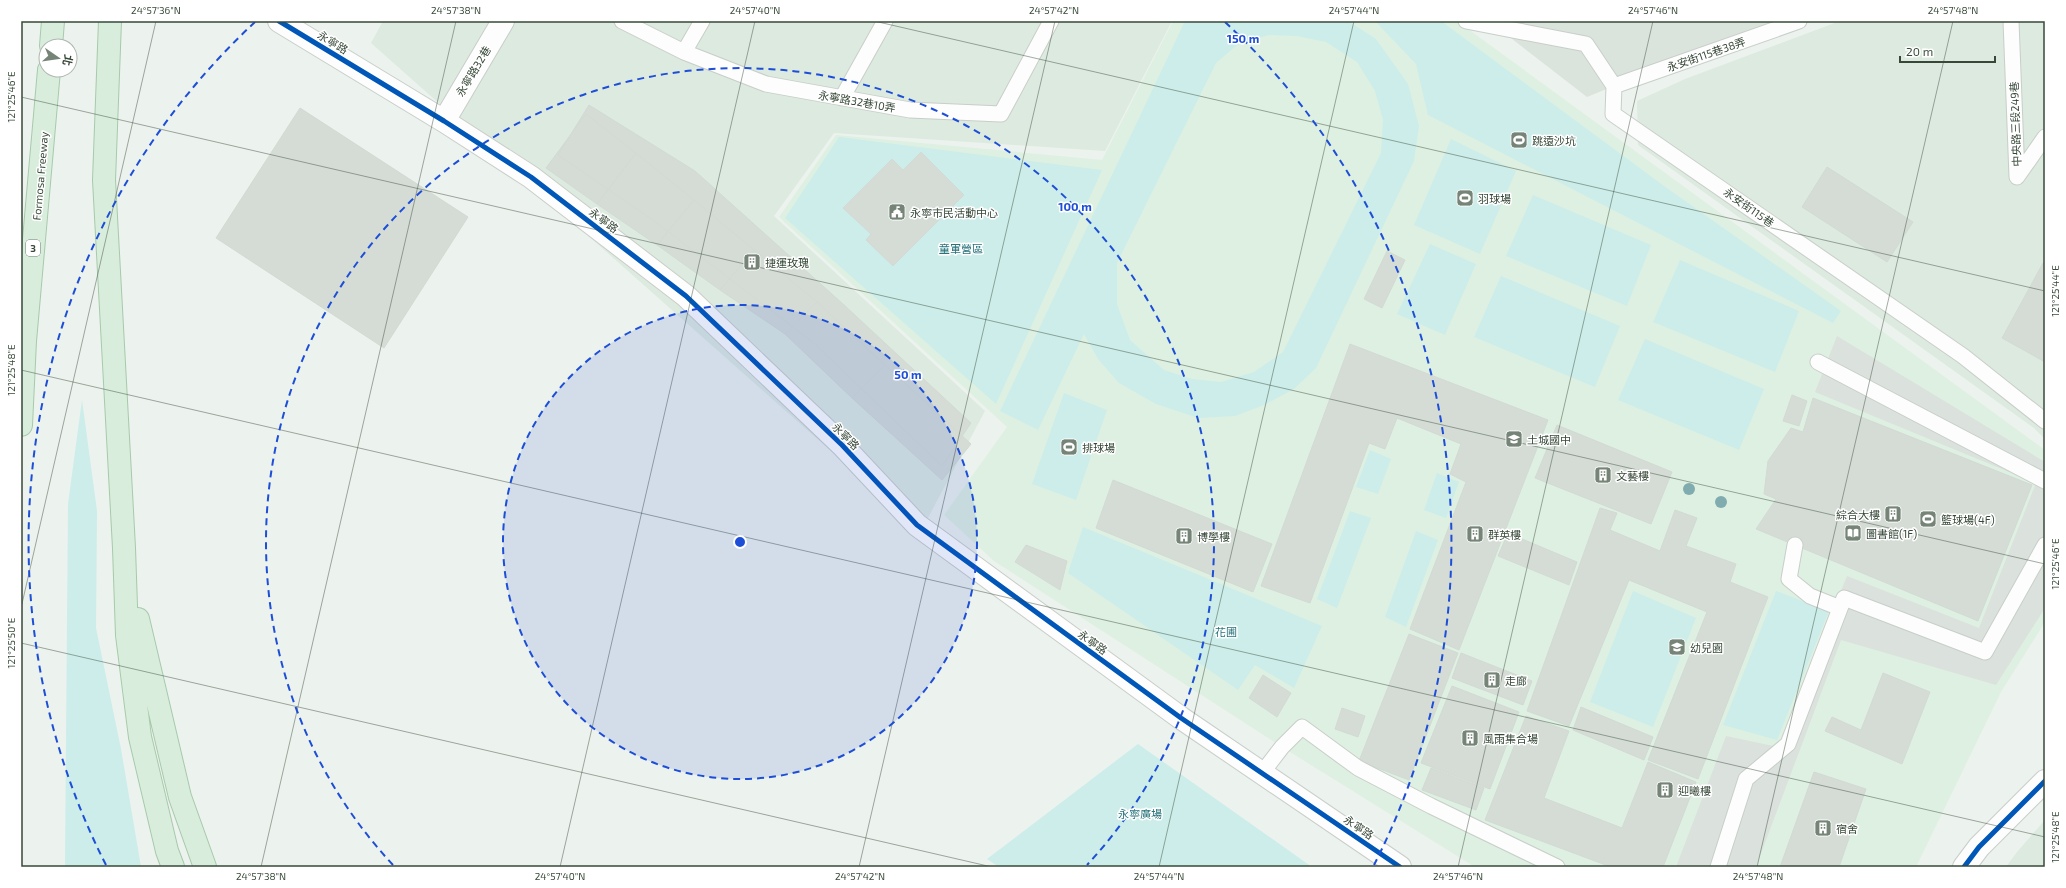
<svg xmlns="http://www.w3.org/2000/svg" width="2066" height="888" font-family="'Exo 2','Noto Sans TC',sans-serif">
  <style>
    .residential { fill: #ddeae0 }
    .industrial { fill: #dbe4dc }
    .education { fill: #def0e1 }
    .green { fill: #ccede9; fill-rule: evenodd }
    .parking { fill: #dbe1dc }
    .building { fill: #d4dcd5; stroke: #d2dad3 }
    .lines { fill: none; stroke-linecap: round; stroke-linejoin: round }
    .service-casing { stroke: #c8cec9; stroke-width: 17 }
    .minor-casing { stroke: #c8cec9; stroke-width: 24 }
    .motorway-casing { stroke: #a7caab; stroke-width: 24 }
    .service { stroke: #fcfdfc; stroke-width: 15 }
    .minor { stroke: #fcfdfc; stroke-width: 22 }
    .motorway { stroke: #d9eddd; stroke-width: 22 }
    .cycleway-casing { stroke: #fff; stroke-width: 8 }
    .cycleway { stroke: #0057b8; stroke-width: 5 }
    .tree { fill: #80acaf }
    .ticks { fill: none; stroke: #374838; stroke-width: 1; stroke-opacity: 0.45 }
    .ring { fill: none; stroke: #1d4ed8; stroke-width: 2; stroke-dasharray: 7 5 }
    .labels { text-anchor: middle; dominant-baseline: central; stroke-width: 3; stroke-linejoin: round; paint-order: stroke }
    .shield { fill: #fff; stroke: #737f74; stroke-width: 1 }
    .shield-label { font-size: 10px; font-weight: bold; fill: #374838 }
    .street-label { font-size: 11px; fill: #374838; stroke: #fff }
    .poi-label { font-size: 11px; fill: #374838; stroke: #fff; text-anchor: start }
    .park-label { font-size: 11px; fill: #28737c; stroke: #fff }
    .centre { fill: #1d4ed8; stroke: #fff; stroke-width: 2 }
    .ring-label { font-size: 12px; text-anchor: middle; font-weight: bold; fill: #1d4ed8; stroke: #fff; stroke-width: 3; stroke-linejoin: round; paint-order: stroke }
    .neatline { fill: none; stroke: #374838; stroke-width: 1.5 }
    .ticks-label { font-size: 10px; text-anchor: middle; fill: #374838 }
  </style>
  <rect width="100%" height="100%" fill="#ecf2ed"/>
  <!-- residential -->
  <path class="residential" d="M383 21H1172L1105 151 834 133 774 216 985 411 921 531 371 43Z
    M1840 21H2045V439L2034 428 1638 145 1637 101 1685 79Z
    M2045 820V867H2006L2017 852Z"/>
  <!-- industrial -->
  <path class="industrial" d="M1489 21H1773L1587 97Z"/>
  <!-- education -->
  <path class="education" d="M1173 21H1457L2045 450V622L2001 692 1916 867H1475L1282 747 994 561 944 515 1007 427 779 217 836 135 1102 160Z"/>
  <!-- green -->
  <path class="green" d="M1185 21H1348L1376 39 1408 84 1419 126 1414 161 1316 368 1294 389 1264 405 1235 416 1198 418 1156 404 1119 383 1098 359 1084 334 1038 430 1000 411ZM1268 35 1297 36 1326 42 1357 62 1375 91 1383 120 1381 153 1283 352 1254 372 1221 382 1192 379 1164 370 1130 340 1117 304V263L1216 63 1237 45Z
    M1375 21H1441L1664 186 1841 311 1833 323 1428 115 1416 64Z
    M839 137 1102 170 996 404 785 218Z
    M1451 139 1516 171 1480 254 1414 225Z
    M1533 195 1651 245 1627 306 1506 256Z
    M1430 244 1476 264 1445 335 1397 314Z
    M1680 260 1799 311 1775 372 1653 322Z
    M1501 276 1620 326 1595 387 1474 337Z
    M1645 339 1764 389 1739 450 1618 400Z
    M1064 393 1107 410 1076 500 1032 484Z
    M82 400 97 511 96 628 121 749 141 867H65L68 504Z
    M1370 450 1391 459 1378 494 1356 487Z
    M1437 473 1459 482 1446 518 1424 510Z
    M1350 511 1371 518 1337 608 1317 599Z
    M1083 527 1322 626 1294 688 1255 665 1238 690 1068 573Z
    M1416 531 1438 540 1406 627 1385 617Z
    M1633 591 1696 618 1653 727 1590 702Z
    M1776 591 1829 611 1777 740 1723 725Z
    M1138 744 1312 867H999L987 859Z"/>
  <!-- parking -->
  <path class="parking" d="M1837 336 2045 462V608L1996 685 1841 640 1756 867H1676L1726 736 1778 747 1847 576 1979 628 2036 483 1815 392Z"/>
  <!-- building -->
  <path class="building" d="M589 105 695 171 843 304 971 423 942 466 815 344 653 220 558 155Z
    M300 108 468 217 384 348 216 238Z
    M586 114 636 153 597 204 546 168Z
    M921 152 964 195 893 266 866 240 871 234 843 208 892 159 903 170Z
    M636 153 694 200 657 245 597 204Z
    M1827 167 1913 222 1887 262 1802 207Z
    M694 200 754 250 720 290 657 245Z
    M754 250 817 302 785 334 720 290Z
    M1387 251 1405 260 1382 308 1364 299Z
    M2043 263H2045V362L2002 338Z
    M817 302 885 365 852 398 785 334Z
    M1350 344 1548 420 1459 650 1410 629 1466 482 1450 474 1461 444 1397 418 1385 449 1369 443 1310 603 1261 586Z
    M885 365 971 444 942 480 852 398Z
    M1792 395 1807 401 1799 426 1783 421Z
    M1813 398 2032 485 1978 621 1756 529 1776 499 1764 494 1768 461 1791 428 1803 432Z
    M1557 425 1672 472 1651 524 1535 478Z
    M1113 480 1272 544 1253 592 1096 528Z
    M1600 508 1617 513 1610 530 1660 551 1675 510 1697 518 1686 546 1736 564 1730 582 1768 597 1698 779 1648 760 1707 612 1629 580 1569 726 1527 711Z
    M1508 533 1577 562 1569 585 1498 556Z
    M1026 545 1067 561 1060 590 1015 562Z
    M1409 634 1458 653 1409 780 1359 761Z
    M1461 653 1532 681 1523 705 1452 678Z
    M1883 673 1930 692 1902 764 1825 731 1832 717 1861 730Z
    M1263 675 1291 693 1277 717 1249 698Z
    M1452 686 1519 712 1490 789 1421 763Z
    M1581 707 1653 737 1644 760 1573 730Z
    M1342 708 1365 716 1358 737 1335 729Z
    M1526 716 1569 731 1544 798 1622 828 1648 762 1696 782 1663 867H1611L1485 820Z
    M1431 768 1484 788 1476 810 1422 790Z
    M1814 772 1866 789 1839 867H1780Z"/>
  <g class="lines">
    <!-- service casing -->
    <g class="service-casing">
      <path id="service" d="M622 21 684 52 766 84 910 110 1001 114 1051 21
        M1466 21 1586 44 1614 86 1613 114 1963 356 2045 421
        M2011 21 2017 177 2045 137
        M684 52 702 21
        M1614 86 1799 21
        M842 98 885 21
        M1818 362 2045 481
        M1795 545 1789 579 1810 596 1840 608
        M1262 773 1282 747 1302 727 1358 768 1431 806 1557 867
        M1718 867 1746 779 1788 744 1844 598 1985 652 2045 545"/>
    </g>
    <!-- minor casing -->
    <g class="minor-casing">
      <path id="minor" d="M279 21 444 121 531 177 686 296 842 445 917 525 1181 718 1400 867
        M444 121 503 21
        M1964 867 1979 847 2045 781"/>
    </g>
    <!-- motorway casing -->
    <g class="motorway-casing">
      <path id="motorway" d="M110 21 104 180 124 548 127 635 140 737 167 851 173 867
        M51 46 53 21
        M21 425 25 341 49 70
        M138 619 180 797 205 867"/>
    </g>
    <!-- service -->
    <use href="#service" class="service"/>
    <!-- minor -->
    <use href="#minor" class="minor"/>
    <!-- motorway -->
    <use href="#motorway" class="motorway"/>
    <!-- cycleway casing -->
    <g class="cycleway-casing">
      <path id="cycleway" d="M279 21 444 121 531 177 686 296 842 445 917 525 1181 718 1400 867
        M1964 867 1979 847 2045 781"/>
    </g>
    <!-- cycleway -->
    <use href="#cycleway" class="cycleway"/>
  </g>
  <!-- trees -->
  <g class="tree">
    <circle cx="1689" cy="489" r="6"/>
    <circle cx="1721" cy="502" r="6"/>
  </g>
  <!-- ticks -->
  <path class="ticks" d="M874 21 2045 291M21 97 2045 564M21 370 2045 837M21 608 156 21M21 643 992 867M261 867 456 21M560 867 755 21M859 867 1055 21M1159 867 1354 21M1458 867 1653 21M1757 867 1953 21"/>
  <!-- distance rings -->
  <circle cx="740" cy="542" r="237" fill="#1d4ed8" fill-opacity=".12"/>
  <g class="ring">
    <circle cx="740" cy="542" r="237"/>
    <path d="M393 865A474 474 0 1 1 1087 865"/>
    <path d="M106 865A711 711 0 0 1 255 22M1225 22A711 711 0 0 1 1374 865"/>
  </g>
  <!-- icons -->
  <defs>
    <g id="stadium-square" transform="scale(0.9)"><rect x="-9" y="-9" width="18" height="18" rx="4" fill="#768477" stroke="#fff"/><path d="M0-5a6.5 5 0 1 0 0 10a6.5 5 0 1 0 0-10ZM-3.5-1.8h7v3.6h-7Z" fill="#fff"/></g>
    <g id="civic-square" transform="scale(0.9)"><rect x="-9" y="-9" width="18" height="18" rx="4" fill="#768477" stroke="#fff"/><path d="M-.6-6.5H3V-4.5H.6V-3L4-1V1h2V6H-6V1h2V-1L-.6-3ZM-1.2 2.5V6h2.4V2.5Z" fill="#fff"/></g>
    <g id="building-square" transform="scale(0.9)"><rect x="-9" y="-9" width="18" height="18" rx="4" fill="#768477" stroke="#fff"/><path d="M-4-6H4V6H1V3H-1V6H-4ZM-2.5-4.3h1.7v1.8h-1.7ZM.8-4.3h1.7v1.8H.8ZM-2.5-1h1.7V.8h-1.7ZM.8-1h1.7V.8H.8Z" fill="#fff"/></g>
    <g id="school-square" transform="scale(0.9)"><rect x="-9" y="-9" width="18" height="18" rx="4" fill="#768477" stroke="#fff"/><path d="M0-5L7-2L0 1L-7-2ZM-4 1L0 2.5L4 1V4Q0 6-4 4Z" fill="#fff"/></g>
    <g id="library-square" transform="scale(0.9)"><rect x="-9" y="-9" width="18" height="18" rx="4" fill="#768477" stroke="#fff"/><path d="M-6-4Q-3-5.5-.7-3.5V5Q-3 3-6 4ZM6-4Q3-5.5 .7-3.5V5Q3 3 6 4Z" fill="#fff"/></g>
  </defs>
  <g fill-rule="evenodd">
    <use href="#stadium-square" x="1519" y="140"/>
    <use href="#stadium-square" x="1465" y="198"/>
    <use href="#civic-square" x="897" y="212"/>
    <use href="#building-square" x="752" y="262"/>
    <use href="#school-square" x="1514" y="439"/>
    <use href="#stadium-square" x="1069" y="447"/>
    <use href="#building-square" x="1603" y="475"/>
    <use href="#building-square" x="1893" y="514"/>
    <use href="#stadium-square" x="1928" y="519"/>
    <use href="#library-square" x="1853" y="533"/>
    <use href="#building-square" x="1475" y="534"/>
    <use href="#building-square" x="1184" y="536"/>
    <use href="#school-square" x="1677" y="647"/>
    <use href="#building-square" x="1492" y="680"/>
    <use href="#building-square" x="1470" y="738"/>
    <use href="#building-square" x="1665" y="790"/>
    <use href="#building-square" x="1823" y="828"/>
  </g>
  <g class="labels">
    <!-- shield labels -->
    <rect class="shield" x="26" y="240" width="14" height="16" rx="3"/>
    <g class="shield-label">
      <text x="33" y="248">3</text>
    </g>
    <!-- street labels -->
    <g class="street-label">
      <text transform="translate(333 42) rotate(31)">永寧路</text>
      <text transform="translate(1706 54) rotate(-19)">永安街115巷38弄</text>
      <text transform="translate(473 71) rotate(-59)">永寧路32巷</text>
      <text transform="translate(857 101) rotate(10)">永寧路32巷10弄</text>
      <text transform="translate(2015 124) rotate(-92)">中央路三段249巷</text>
      <text transform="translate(40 176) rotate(-85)">Formosa Freeway</text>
      <text transform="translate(1749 207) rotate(35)">永安街115巷</text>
      <text transform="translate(604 220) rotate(37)">永寧路</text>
      <text transform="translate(846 436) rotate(45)">永寧路</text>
      <text transform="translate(1093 642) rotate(36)">永寧路</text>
      <text transform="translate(1359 827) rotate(34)">永寧路</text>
    </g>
    <!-- poi labels -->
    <g class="poi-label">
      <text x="1532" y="140">跳遠沙坑</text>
      <text x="1478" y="198">羽球場</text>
      <text x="910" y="212">永寧市民活動中心</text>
      <text x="765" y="262">捷運玫瑰</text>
      <text x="1527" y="439">土城國中</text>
      <text x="1082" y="447">排球場</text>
      <text x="1616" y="475">文藝樓</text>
      <text x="1880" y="514" text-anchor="end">綜合大樓</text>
      <text x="1941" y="519">籃球場(4F)</text>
      <text x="1866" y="533">圖書館(1F)</text>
      <text x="1488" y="534">群英樓</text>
      <text x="1197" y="536">博學樓</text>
      <text x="1690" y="647">幼兒園</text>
      <text x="1505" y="680">走廊</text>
      <text x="1483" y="738">風雨集合場</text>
      <text x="1678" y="790">迎曦樓</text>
      <text x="1836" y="828">宿舍</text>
    </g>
    <!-- park labels -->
    <g class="park-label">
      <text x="961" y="248">童軍營區</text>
      <text x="1226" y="631">花圃</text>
      <text x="1140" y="813">永寧廣場</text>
    </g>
  </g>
  <circle cx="740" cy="542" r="6" class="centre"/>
  <g class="ring-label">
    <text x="1243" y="43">150 m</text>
    <text x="1075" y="211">100 m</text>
    <text x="908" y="379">50 m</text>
  </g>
  <!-- border -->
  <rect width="2066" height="888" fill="none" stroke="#ffffff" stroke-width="44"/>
  <!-- north arrow -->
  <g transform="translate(58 58) rotate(103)"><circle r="19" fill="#ffffff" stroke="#afb6af"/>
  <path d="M0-3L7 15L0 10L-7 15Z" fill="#768477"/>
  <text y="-6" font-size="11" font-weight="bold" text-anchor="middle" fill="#374838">北</text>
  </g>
  <!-- scale -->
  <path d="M1900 56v6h95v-6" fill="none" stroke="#374838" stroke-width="2"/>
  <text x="1906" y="56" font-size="12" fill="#374838" stroke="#ffffff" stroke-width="3" paint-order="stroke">20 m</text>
  <rect x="22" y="22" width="2022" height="844" class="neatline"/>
  <g class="ticks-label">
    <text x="156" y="14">24°57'36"N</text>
    <text x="456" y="14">24°57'38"N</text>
    <text x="755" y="14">24°57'40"N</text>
    <text x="1054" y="14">24°57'42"N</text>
    <text x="1354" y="14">24°57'44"N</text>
    <text x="1653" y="14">24°57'46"N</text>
    <text x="1953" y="14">24°57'48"N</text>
    <text transform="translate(11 97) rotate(-90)" y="4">121°25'46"E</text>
    <text transform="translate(2055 291) rotate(-90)" y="4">121°25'44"E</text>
    <text transform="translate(11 370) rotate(-90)" y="4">121°25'48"E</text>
    <text transform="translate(2055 564) rotate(-90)" y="4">121°25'46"E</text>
    <text transform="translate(11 643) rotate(-90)" y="4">121°25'50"E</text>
    <text transform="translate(2055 837) rotate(-90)" y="4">121°25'48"E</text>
    <text x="261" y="880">24°57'38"N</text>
    <text x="560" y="880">24°57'40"N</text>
    <text x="860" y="880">24°57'42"N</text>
    <text x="1159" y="880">24°57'44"N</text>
    <text x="1458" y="880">24°57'46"N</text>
    <text x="1758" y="880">24°57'48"N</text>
  </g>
</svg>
